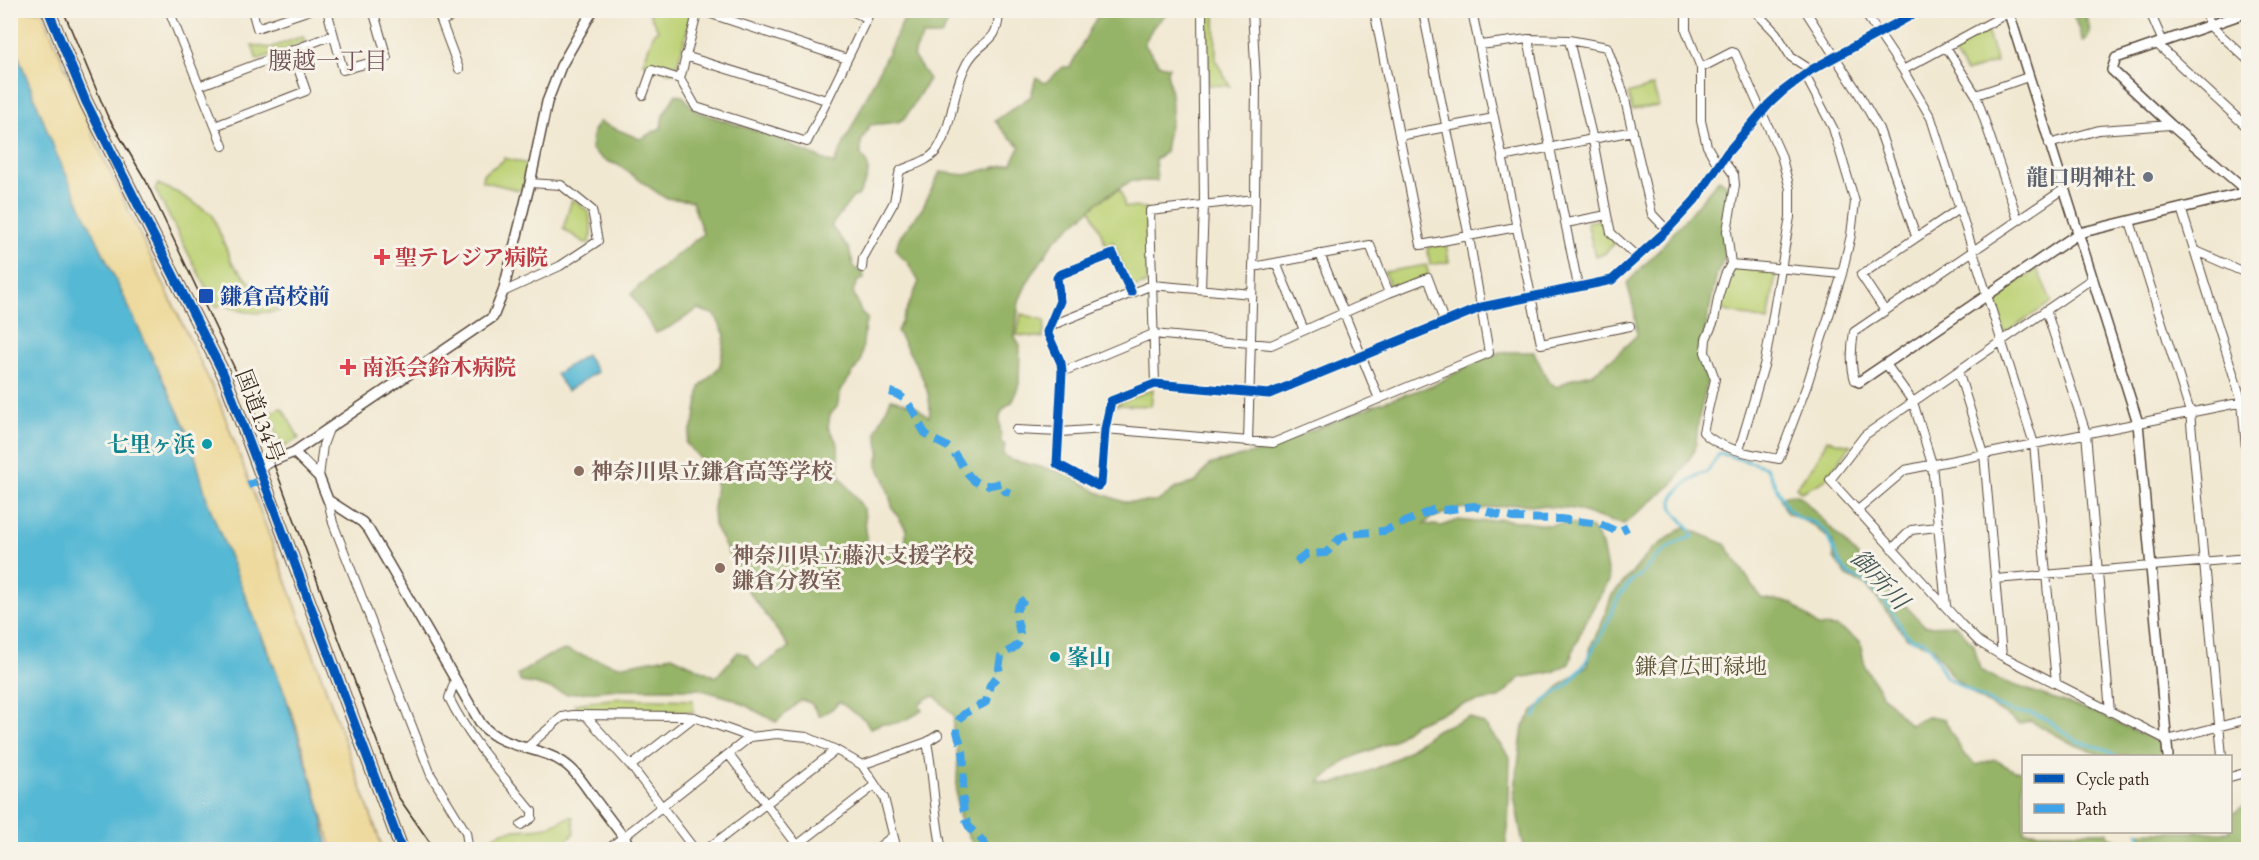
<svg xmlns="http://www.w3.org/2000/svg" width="2259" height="860" font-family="'EB Garamond','Noto Serif JP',serif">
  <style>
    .green { fill: #bdd276; stroke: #7c7e4a; stroke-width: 1.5 }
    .forest { fill: #96b467; stroke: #686f42; stroke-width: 1.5 }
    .sand { fill: #eeda9e; stroke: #94825e; stroke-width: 1.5 }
    .water { fill: #55b8d4; stroke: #487179; stroke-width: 1.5 }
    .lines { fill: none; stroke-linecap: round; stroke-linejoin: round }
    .stream { stroke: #55b8d4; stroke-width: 3 }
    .minor-casing { stroke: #564639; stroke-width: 10 }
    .tertiary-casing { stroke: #564639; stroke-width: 12 }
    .trunk-casing { stroke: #564639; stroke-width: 15 }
    .minor { stroke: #fff; stroke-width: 8 }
    .tertiary { stroke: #fff; stroke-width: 9 }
    .trunk { stroke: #fff; stroke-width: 12 }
    .tram { stroke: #3b2a1e; stroke-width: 1.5 }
    .quiet { stroke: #3fa3ea; stroke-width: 8; stroke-dasharray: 15 8; stroke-linecap: butt }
    .cycleway-casing { stroke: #f7f3e8; stroke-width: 13 }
    .cycleway { stroke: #0057b8; stroke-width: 9 }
    .worship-dot { fill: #6b7280; stroke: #f7f3e8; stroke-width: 2 }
    .health-dot { fill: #e0444e; stroke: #f7f3e8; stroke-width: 2 }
    .transit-dot { fill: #1a4fb4; stroke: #f7f3e8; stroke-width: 2 }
    .culture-dot { fill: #0f9aa8; stroke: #f7f3e8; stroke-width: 2 }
    .education-dot { fill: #8d6e63; stroke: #f7f3e8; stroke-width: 2 }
    .labels { text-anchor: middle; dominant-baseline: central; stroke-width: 6; stroke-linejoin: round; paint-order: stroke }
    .worship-label { font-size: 22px; font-weight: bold; fill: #5b616d; stroke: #f7f3e8; text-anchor: end }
    .health-label { font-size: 22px; font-weight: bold; fill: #be3a42; stroke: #f7f3e8; text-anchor: start }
    .transit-label { font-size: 22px; font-weight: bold; fill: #164399; stroke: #f7f3e8; text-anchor: start }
    .street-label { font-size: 22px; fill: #3b2a1e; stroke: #f7f3e8 }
    .culture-label { font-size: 22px; font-weight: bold; fill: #0d838f; stroke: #f7f3e8; text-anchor: end }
    .education-label { font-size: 22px; font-weight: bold; fill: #785e54; stroke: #f7f3e8; text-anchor: start }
    .park-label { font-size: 22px; fill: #5c5434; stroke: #f7f3e8 }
    .neighbourhood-label { font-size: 24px; fill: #70545a; stroke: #f7f3e8 }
    .water-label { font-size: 24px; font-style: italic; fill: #435555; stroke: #f7f3e8 }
  </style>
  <rect width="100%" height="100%" fill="#f7f3e8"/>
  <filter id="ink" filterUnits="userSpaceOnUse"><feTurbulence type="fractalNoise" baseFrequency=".0167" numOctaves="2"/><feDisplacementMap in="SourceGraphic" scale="12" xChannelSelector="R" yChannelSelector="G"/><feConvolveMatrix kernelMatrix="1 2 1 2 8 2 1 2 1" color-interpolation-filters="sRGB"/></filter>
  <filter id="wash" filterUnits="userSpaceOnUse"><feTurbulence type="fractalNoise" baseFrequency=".008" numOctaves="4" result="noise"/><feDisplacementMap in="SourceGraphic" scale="24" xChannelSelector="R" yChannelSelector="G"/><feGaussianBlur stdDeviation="1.35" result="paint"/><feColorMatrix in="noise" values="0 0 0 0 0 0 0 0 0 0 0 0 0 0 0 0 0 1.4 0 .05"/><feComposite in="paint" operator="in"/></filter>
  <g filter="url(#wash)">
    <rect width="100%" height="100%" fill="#f1e8d1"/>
    <!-- green -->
    <path class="green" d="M648 11 686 10 688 11 691 17 675 72 671 73 643 63 654 33 658 30Z
      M1207 11H1215L1216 61 1230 86 1208 85Z
      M1986 28 1997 62 1966 72 1951 49 1952 47Z
      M303 36 305 42 257 60 252 45 270 48Z
      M1653 86 1659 106 1632 110 1628 94Z
      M504 158 528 164 524 188 518 190 482 181 483 174 503 161Z
      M158 184 178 193 212 214 232 263 262 295 280 311C256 314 244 314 222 304L216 307 155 189Z
      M1120 189 1125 207 1146 208 1148 279 1145 284 1134 288 1131 287 1113 242 1106 245 1090 207Z
      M572 199 589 212 592 235 589 242 585 243 563 229Z
      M1601 219 1605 221 1608 235 1615 242 1604 254 1595 256 1587 222Z
      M1446 244 1449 262 1430 265 1427 247Z
      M1426 265 1429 275 1394 288 1390 286 1384 272Z
      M1734 267 1773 271 1776 274 1768 321 1721 310C1722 296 1723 276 1734 267Z
      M2037 269 2052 302 2007 332 2003 331 1993 300 1994 298Z
      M1021 314 1045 320 1043 338 1017 335Z
      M1153 389 1151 406 1114 405Z
      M280 408 283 409 299 438 283 448 268 414Z
      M1827 440 1851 445 1824 481 1801 492 1796 487 1816 462Z
      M618 698 693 700 694 712 579 710 574 704Z
      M569 817H573L574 833 560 849H481C500 823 519 833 547 827 554 825 562 820 569 817Z"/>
    <!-- forest -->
    <path class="forest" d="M908 11H954L941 36H923L913 56 929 79 905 118 898 122 870 125 861 142V155C875 170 866 180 858 196L853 197 831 226 849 249 854 267 863 273 864 279 858 281 853 291 860 310 868 320 865 325 861 361 841 390 837 407 830 415 828 427 838 444 839 475 864 509 867 541 873 552 886 551 892 554 906 540V529L893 509 885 481 877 464 880 451 876 431 891 399 914 405 929 417C935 389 910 355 897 331L919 282 907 261 900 256 896 249 899 238 922 209 940 172 965 175 1012 163 1020 146 1005 133 995 121 1031 96 1036 77 1045 83 1063 67H1070L1100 11H1169L1153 27 1144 44 1160 65 1169 67 1167 72C1170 85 1172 98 1172 111 1171 126 1166 138 1165 153L1155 159 1157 181H1131L1107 195 1055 240 1028 281 1019 301 1015 337 1020 345 1019 384 1013 401C993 414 1001 421 1001 442L1005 445 1003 454 1011 460 1069 474 1097 492 1124 502H1157L1176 488 1196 482 1209 465 1257 452 1377 404 1434 385 1474 363 1500 352H1534L1548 381 1557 387 1574 378 1592 374 1615 356 1637 335 1634 309 1627 283 1658 251 1719 179 1736 191C1732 200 1723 212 1722 222 1721 243 1731 253 1717 273L1701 350 1707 384 1699 417 1695 450 1674 483 1624 524 1609 521 1575 509 1519 504 1473 510 1463 508 1433 517 1424 524 1442 526 1458 520 1478 522 1501 519 1548 525 1568 523 1592 529 1602 545 1609 581C1592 608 1578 633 1569 664L1553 672 1520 678 1499 698 1464 704 1414 724 1393 741 1346 760 1319 783 1333 784 1375 769 1399 757 1436 730 1469 717 1484 724 1510 757 1508 829 1505 849H975C971 837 962 828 959 815 953 794 960 770 957 749 954 733 951 735 954 716L935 696 927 698 919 704 922 710C914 717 893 727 883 723L870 728 865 720 839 702 832 709 819 716 811 703 801 700 776 722 734 699 698 689H618L567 694 534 684 521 682 517 675 548 656 565 650 619 666 672 656 716 677 738 652 747 655 757 669 789 647 747 589 714 525 713 509 717 477 686 443 695 419 700 387 720 366 725 335 715 315 698 309 672 326 656 333 631 294 650 276 703 234 692 201 665 198 618 165 604 160 591 149 593 131 599 122 640 139 661 128 663 115 676 94 684 97 695 111 786 141 796 148 834 164Z
      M2072 11H2083C2088 22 2095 33 2083 42Z
      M1791 494 1800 496 1925 626 1956 625 1974 645 1980 670 1999 680 2096 713 2152 739 2160 744 2161 756H2103L2071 743 2031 721 2020 724 1978 698 1951 675 1933 647 1907 638 1868 587 1847 576 1834 558 1833 542 1811 524 1787 513 1780 498Z
      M1684 527 1725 544 1761 598 1792 603 1818 626 1837 627 1860 641 1865 667 1883 696 1910 725C1923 716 1929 715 1944 719L1963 753 1977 765 1994 759 2015 771H2023L2024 832H2107L2108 836 2119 840 2122 849H1524L1514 796 1523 726 1533 712 1561 685 1588 665 1591 645 1602 623 1612 595 1632 573 1651 550Z
      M2248 803V849H2149L2145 841 2137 832H2230L2231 815Z"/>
    <!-- sand -->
    <path class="sand" d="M10 11H42L97 144 219 401 308 639 383 849H332L297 728 269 652 11 67Z"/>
    <!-- water -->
    <path class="water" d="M11 37 56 153 190 437 208 503 285 694 320 808 328 849H11Z
      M586 355 597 372 567 391 556 374Z"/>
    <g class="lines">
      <!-- stream -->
      <path class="stream" d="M1534 717 1543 702 1566 686 1583 667 1606 626 1618 598 1630 582 1643 573 1655 558 1674 544 1693 536C1686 516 1657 510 1682 487 1690 480 1697 474 1707 472L1720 453 1766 467 1787 508 1799 518 1815 523 1827 533 1840 564 1850 575 1866 582 1888 606 1905 633 1911 639 1923 641 1930 646 1946 677 1995 705 2016 713H2031L2044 718 2078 742 2106 749 2115 756
        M2138 832 2146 850"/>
    </g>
  </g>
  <g filter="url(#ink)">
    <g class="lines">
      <!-- minor casing -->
      <g class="minor-casing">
        <path id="minor" d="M169 10 215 126 306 91 292 51
          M252 10 257 28 310 10
          M327 10 343 70 387 58 373 10
          M437 10 459 69
          M699 10 847 59
          M849 10 867 18
          M1374 10 1421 245 1516 227
          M1399 10 1472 11 1541 344 1630 326
          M1686 10V30L1701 68V121L1707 146 1719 167
          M1754 10 1776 33 1791 57 1811 70
          M1805 10 1859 94 1879 129 1916 236
          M1863 10 1903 70 1931 118 2034 444 2056 682
          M2149 10 2163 42
          M2205 10 2211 26 2248 60
          M442 21 467 10
          M1528 39 1578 286
          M2157 44 2248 128
          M1480 45 1528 39 1569 40 1607 47 1623 91 1652 214 1667 230
          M1946 47 1976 95 2018 220
          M685 56 826 100
          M1701 68 1732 52 1735 53 1781 155 1790 189V217L1765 362 1739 450
          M1903 70 2008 13
          M1805 75 1833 128 1855 202 1851 235 1842 274 1807 385 1779 459C1756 455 1719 450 1703 432L1715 379 1705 352 1706 339 1714 321 1718 298 1725 275 1731 264 1842 274
          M680 79 698 10
          M199 86 333 35
          M643 95 652 70 680 79 696 107 807 142 871 10
          M1976 95 2028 77
          M215 126 223 146
          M1399 136 1494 118
          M2049 144 2099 130 2171 125
          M1502 157 1633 131
          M1723 160 1734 175 1735 185 1727 231 1731 264
          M2181 208 2242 402 2248 471
          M1607 215 1611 233 1636 256
          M2130 221 2190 412 2222 756
          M1566 223 1607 215 1593 140 1569 40
          M2194 250 2248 274
          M1320 254 1379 399
          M1276 263 1304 330
          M1253 267 1370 245 1389 293 1428 278 1444 321
          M862 268 863 258 894 202 899 174 901 170C913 165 929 161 937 150 954 123 952 90 967 63 981 38 999 46 999 10
          M2093 278 1865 435 1830 480 1962 625 1979 642 2002 656 2167 740 2248 719
          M1201 288 1204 205 1202 10
          M503 292 560 266 598 241 592 210 561 185 530 183
          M1131 292 1113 254 1059 275 1057 278 1060 301 1047 332 1061 363 1062 372 1057 464 1098 486 1101 484 1105 429 1111 401 1155 384 1269 394 1482 307 1612 280 1667 230 1695 200 1727 153 1769 104 1783 91 1811 70 1921 10
          M2046 310 2086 433 2110 712
          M1885 311 1861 275 1960 208
          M1050 326 1152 285 1252 294
          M1886 364 1913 402 1932 464 1946 606
          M1958 371 1984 454 2002 656
          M1062 372 1153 334 1271 345 1389 293
          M1859 382 1855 380C1850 364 1851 349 1854 332L2064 189
          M1155 384 1150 211 1255 199
          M1016 430 1060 432 1105 429 1273 443 1489 353 1469 237 1423 12
          M1248 442 1255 199 1256 81 1252 10
          M319 477 323 445 329 429
          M328 500 333 523 431 775 466 832 468 846
          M1858 510 1905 470 2248 401
          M1892 549 1911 530 1937 527
          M1995 579 2248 558
          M455 680 449 698C470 741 502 775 532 811V818L521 825
          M585 715 631 766 695 850
          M927 742C934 778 934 814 942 850
          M525 749 562 717 573 715 683 716 694 717 750 737 777 734 807 737 836 750 862 765 884 798 897 850
          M729 755 801 850
          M862 765 927 742 938 735
          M631 766 694 717
          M2230 777 2248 772
          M607 850 750 737
          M706 850 836 750
          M791 850 875 785
          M875 850 893 836"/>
      </g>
      <!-- tertiary casing -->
      <g class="tertiary-casing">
        <path id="tertiary" d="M2008 10 2138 423 2168 756
          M2248 12 2116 58 2112 70 2171 125 2248 192
          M1859 382 2079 233 2248 192
          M294 452 319 477 328 500 362 522 369 530 481 724C503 750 538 745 564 763 575 770 583 783 591 794 605 813 619 831 633 850
          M258 467 294 452 493 317 503 292 530 183 547 102 561 66 593 10"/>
      </g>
      <!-- trunk casing -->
      <g class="trunk-casing">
        <path id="trunk" d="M48 10 86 102 224 375 402 850"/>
      </g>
      <!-- minor -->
      <use href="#minor" class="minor"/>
      <!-- tertiary -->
      <use href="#tertiary" class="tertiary"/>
      <!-- trunk -->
      <use href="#trunk" class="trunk"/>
      <!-- tram -->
      <path class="tram" d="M63 10 107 115 146 181 251 403 391 779 397 795 435 850"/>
      <!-- quiet -->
      <path class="quiet" d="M890 392C912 397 914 417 925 433 932 441 941 442 949 448 962 458 966 485 987 485 991 486 996 484 1001 483L1005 491 1010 493
        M248 485 256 482
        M1296 562 1307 554 1326 553 1340 538 1349 534 1384 531 1435 509 1445 510 1474 506 1495 514 1513 518 1560 519 1600 524 1618 532 1628 527
        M987 850C985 839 973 834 968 825 958 805 966 773 963 751 961 740 953 731 959 720 964 711 978 707 986 702L990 685 1000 673 999 668 1001 656C1006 651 1013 650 1017 645 1029 631 1000 609 1032 596"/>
      <!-- cycleway casing -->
      <g class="cycleway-casing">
        <path id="cycleway" d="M48 10 86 102 224 375 402 850
          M1131 292 1113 254 1059 275 1057 278 1060 301 1047 332 1061 363 1062 372 1057 464 1098 486 1101 484 1105 429 1111 401 1155 384 1269 394 1482 307 1612 280 1667 230 1695 200 1727 153 1769 104 1783 91 1811 70 1921 10"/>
      </g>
      <!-- cycleway -->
      <use href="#cycleway" class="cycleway"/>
    </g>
  </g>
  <!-- markers -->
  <circle class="worship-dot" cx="2148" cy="177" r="6"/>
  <g class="health-dot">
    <path d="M379 248h6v6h6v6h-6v6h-6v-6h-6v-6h6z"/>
    <path d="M345 358h6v6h6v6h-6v6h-6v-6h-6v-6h6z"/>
  </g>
  <rect class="transit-dot" x="198" y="288" width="16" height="16" rx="3"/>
  <g class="culture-dot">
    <circle cx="207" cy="444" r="6"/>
    <circle cx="1055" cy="657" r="6"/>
  </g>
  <g class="education-dot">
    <circle cx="579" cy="471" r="6"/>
    <circle cx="720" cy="568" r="6"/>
  </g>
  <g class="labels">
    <!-- worship labels -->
    <g class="worship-label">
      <text x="2136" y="177">龍口明神社</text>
    </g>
    <!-- health labels -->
    <g class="health-label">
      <text x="395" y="257">聖テレジア病院</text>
      <text x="362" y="367">南浜会鈴木病院</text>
    </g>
    <!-- transit labels -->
    <g class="transit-label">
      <text x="220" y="296">鎌倉高校前</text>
    </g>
    <!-- street labels -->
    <g class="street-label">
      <text transform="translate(260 416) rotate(69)">国道134号</text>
    </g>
    <!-- culture labels -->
    <g class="culture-label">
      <text x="195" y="444">七里ヶ浜</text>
      <text x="1067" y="657" text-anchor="start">峯山</text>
    </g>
    <!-- education labels -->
    <g class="education-label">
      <text x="591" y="471">神奈川県立鎌倉高等学校</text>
      <text x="732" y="555">神奈川県立藤沢支援学校<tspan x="732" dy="25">鎌倉分教室</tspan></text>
    </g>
    <!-- park labels -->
    <g class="park-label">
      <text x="1701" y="666">鎌倉広町緑地</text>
    </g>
    <!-- neighbourhood labels -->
    <g class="neighbourhood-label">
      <text x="328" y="60">腰越一丁目</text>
    </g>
    <!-- water labels -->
    <g class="water-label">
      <text transform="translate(1880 579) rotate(47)">御所川</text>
    </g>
  </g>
  <!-- margin -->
  <rect width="2259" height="860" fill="none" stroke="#f7f3e8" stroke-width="36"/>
  <!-- legend -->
  <rect x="2022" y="755" width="210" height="78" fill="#f7f3e8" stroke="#aca397" stroke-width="1.5"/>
  <rect x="2034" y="774" width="30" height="9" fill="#0057b8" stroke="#aca397" stroke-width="1.5"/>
  <text x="2076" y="785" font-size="18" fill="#3b2a1e">Cycle path</text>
  <rect x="2034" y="804" width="30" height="9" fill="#3fa3ea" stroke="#aca397" stroke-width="1.5"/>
  <text x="2076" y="815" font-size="18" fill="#3b2a1e">Path</text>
</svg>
